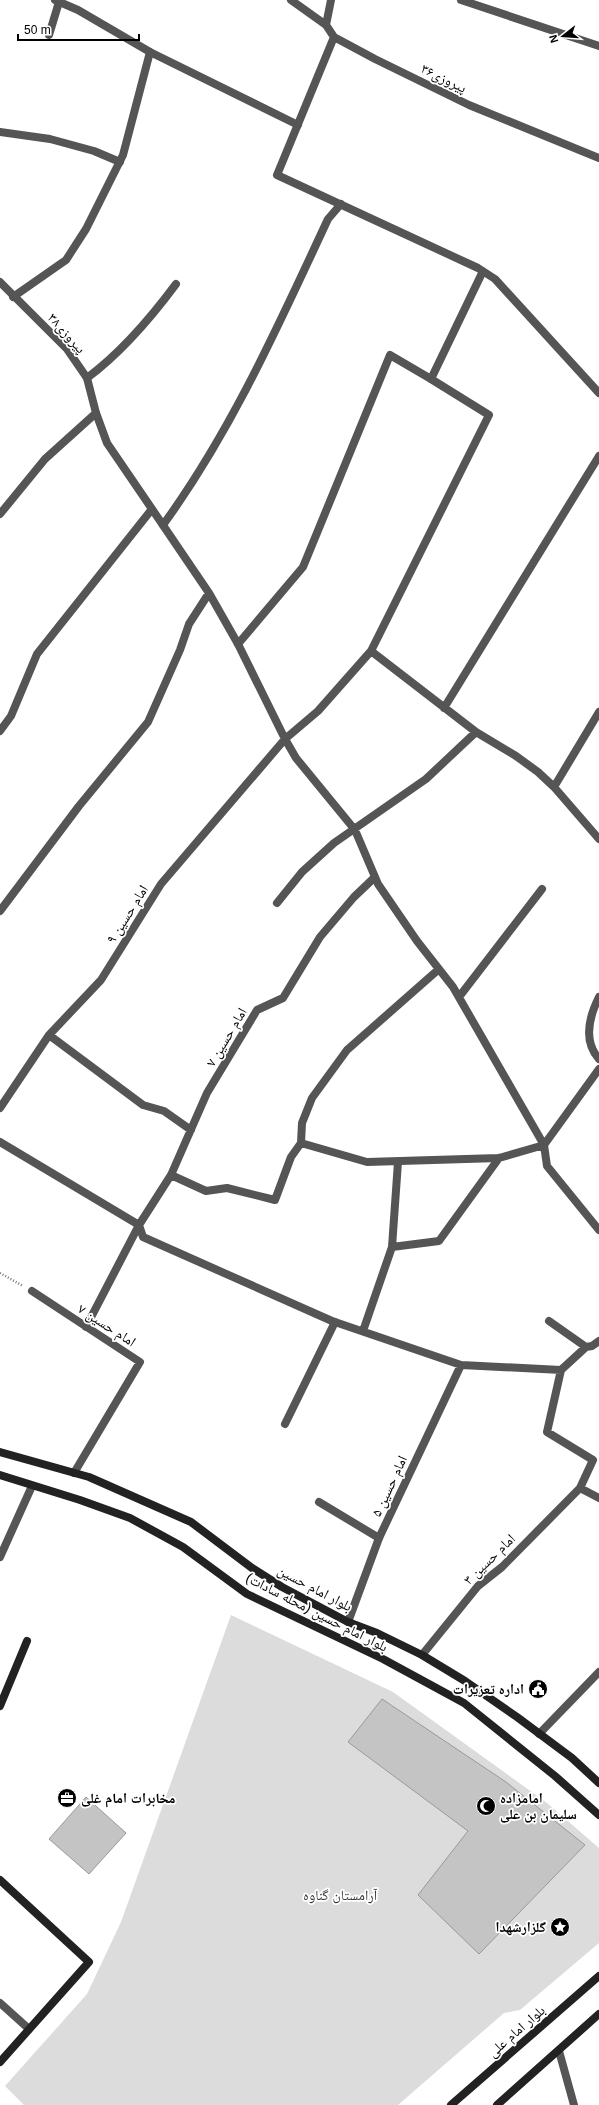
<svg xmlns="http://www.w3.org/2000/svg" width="599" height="2105" font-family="Arial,'Noto Naskh Arabic',sans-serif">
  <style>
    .green { fill: #dcdcdc }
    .building { fill: #c4c4c4; stroke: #999 }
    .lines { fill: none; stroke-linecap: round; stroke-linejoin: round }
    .path { stroke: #777; stroke-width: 2.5; stroke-dasharray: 1 2; stroke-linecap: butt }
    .lane { stroke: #555; stroke-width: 8 }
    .street { stroke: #555; stroke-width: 8 }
    .secondary { stroke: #222; stroke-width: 8 }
    .labels { text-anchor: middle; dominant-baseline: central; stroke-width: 3.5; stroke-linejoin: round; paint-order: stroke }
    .street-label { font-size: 14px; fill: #000; stroke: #fff }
    .poi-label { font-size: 14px; font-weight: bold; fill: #000; stroke: #fff; text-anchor: end }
    .park-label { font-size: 14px; fill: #333; stroke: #fff }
  </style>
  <rect width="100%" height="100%" fill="#fff"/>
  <!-- green -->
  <path class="green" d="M231 1615 393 1692 547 1803 599 1848V1943L520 2010 504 2013 398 2105H24L5 2086 87 1994 121 1922Z"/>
  <!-- building -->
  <path class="building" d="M382 1699 506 1782 585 1845 479 1954 418 1895 468 1831 348 1742Z
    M86 1797 126 1833 89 1874 49 1839Z"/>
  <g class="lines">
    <!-- path -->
    <path class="path" d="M0 1273 23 1286"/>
    <!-- lane -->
    <path class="lane" d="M49 35 59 2
      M150 52 298 125
      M0 132 50 139 94 151 120 162
      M87 378C122 352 150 319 176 284
      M163 525C232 430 279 324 328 219L341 204
      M238 644 303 567 390 355 431 379
      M285 1424 335 1322
      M319 1502 379 1538"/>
    <!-- street -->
    <path class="street" d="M291 0 326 25 334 37 375 59 469 105 599 158
      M461 0 599 46
      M326 25 331 0
      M334 37 277 175 478 268 495 279 599 393
      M0 282 67 349 87 378 96 413 107 443 152 509 37 654 11 716 0 731
      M13 297 66 260 86 229 123 155 150 52 78 10 55 0
      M152 509 209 593 238 644 285 739 296 758 355 830 378 884 417 941 453 987 544 1145 599 1069
      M0 514 45 459 96 413
      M371 651 476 732 516 756 538 772 554 787 599 839
      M444 708 599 456
      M554 787 599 712
      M277 903 302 872 334 843 426 779 476 732
      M0 911 79 806 148 722 180 650 189 624 209 593
      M459 997 542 889
      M599 997C589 1017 583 1041 599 1059
      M49 1035 143 1105 164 1111 191 1130
      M0 1108 49 1035 101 980 161 884 285 739 318 711 371 651 489 415 431 379 483 271
      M0 1142 139 1225 143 1237 332 1321 461 1365 561 1370 547 1432 593 1460 580 1488 599 1498
      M301 1143 367 1162 499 1158 544 1145 547 1166 599 1230
      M171 1175 206 1191 227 1188 275 1200 291 1157 301 1143 302 1123 312 1098 347 1050 439 969
      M392 1247 439 1241 499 1158
      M32 1291 140 1362 74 1473
      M549 1321 586 1347
      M86 1327 139 1225 171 1175 207 1093 257 1010 283 998 320 937 354 897 375 877
      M363 1331 392 1247 398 1162
      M561 1370 586 1347 592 1346 599 1341
      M0 1557 32 1486
      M348 1622 379 1538 461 1365
      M422 1655 478 1586 502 1567 580 1488
      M539 1734 599 1672
      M0 2003 29 2029
      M559 2051 574 2105"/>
    <!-- secondary -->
    <path class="secondary" d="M0 1452 89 1477 191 1522 252 1568 282 1587 348 1622 377 1633 422 1655 465 1681 517 1717 572 1758 599 1783
      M0 1475 80 1500 130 1518 183 1547 247 1594 383 1659 464 1703 555 1776 599 1815
      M0 1706 27 1641
      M0 1880 89 1962 0 2062
      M451 2105 599 1976
      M497 2105 599 2014"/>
  </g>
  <!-- icons -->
  <defs>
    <g id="civic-disc" transform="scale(1)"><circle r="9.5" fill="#000" stroke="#fff"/><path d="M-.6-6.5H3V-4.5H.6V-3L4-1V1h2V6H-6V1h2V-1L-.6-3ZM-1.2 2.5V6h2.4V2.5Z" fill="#fff"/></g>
    <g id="office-disc" transform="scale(1)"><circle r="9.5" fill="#000" stroke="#fff"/><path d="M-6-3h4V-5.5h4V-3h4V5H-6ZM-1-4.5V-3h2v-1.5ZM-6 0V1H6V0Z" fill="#fff"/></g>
    <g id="mosque-disc" transform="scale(1)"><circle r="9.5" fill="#000" stroke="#fff"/><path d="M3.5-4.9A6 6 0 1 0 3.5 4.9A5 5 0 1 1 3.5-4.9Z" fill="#fff"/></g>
    <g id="sight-disc" transform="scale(1)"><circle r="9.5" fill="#000" stroke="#fff"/><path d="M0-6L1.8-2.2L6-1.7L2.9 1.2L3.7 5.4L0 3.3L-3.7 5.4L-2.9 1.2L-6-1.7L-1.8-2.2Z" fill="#fff"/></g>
  </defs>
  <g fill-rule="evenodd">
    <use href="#civic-disc" x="538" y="1689"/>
    <use href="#office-disc" x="67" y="1798"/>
    <use href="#mosque-disc" x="486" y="1806"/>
    <use href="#sight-disc" x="560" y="1927"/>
  </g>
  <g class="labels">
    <!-- street labels -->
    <g class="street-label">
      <text transform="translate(444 78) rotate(26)">پیروزی۳۶</text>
      <text transform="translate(67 333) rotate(48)">پیروزی۳۸</text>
      <text transform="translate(127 914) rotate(-58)">امام حسین ۹</text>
      <text transform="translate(226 1037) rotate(-59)">امام حسین ۷</text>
      <text transform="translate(107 1325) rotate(33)">امام حسین ۷</text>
      <text transform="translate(389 1486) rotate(-65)">امام حسین ۵</text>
      <text transform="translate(489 1559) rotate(-44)">امام حسین ۳</text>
      <text transform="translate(315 1588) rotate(28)">بلوار امام حسین</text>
      <text transform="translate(317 1612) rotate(27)">بلوار امام حسین (محله سادات)</text>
      <text transform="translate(516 2031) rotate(-41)">بلوار امام علی</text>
    </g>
    <!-- poi labels -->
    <g class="poi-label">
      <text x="524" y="1689">اداره تعزیرات</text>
      <text x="81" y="1798" text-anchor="start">مخابرات امام غلی</text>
      <text x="500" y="1798" text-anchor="start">امامزاده<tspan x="500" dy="16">سلیمان بن علی</tspan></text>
      <text x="546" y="1927">گلزارشهدا</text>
    </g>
    <!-- park labels -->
    <g class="park-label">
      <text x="340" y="1895">آرامستان گناوه</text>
    </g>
  </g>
  <!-- north arrow -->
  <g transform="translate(563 36) rotate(253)" stroke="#ffffff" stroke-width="3" paint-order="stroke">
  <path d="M0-3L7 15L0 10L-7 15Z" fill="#000000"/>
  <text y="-6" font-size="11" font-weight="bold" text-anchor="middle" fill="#000000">N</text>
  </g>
  <!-- scale -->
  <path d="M18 34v6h121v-6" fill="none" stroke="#000000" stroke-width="2"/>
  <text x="24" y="34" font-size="12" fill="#000000" stroke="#ffffff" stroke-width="3" paint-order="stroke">50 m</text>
</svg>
